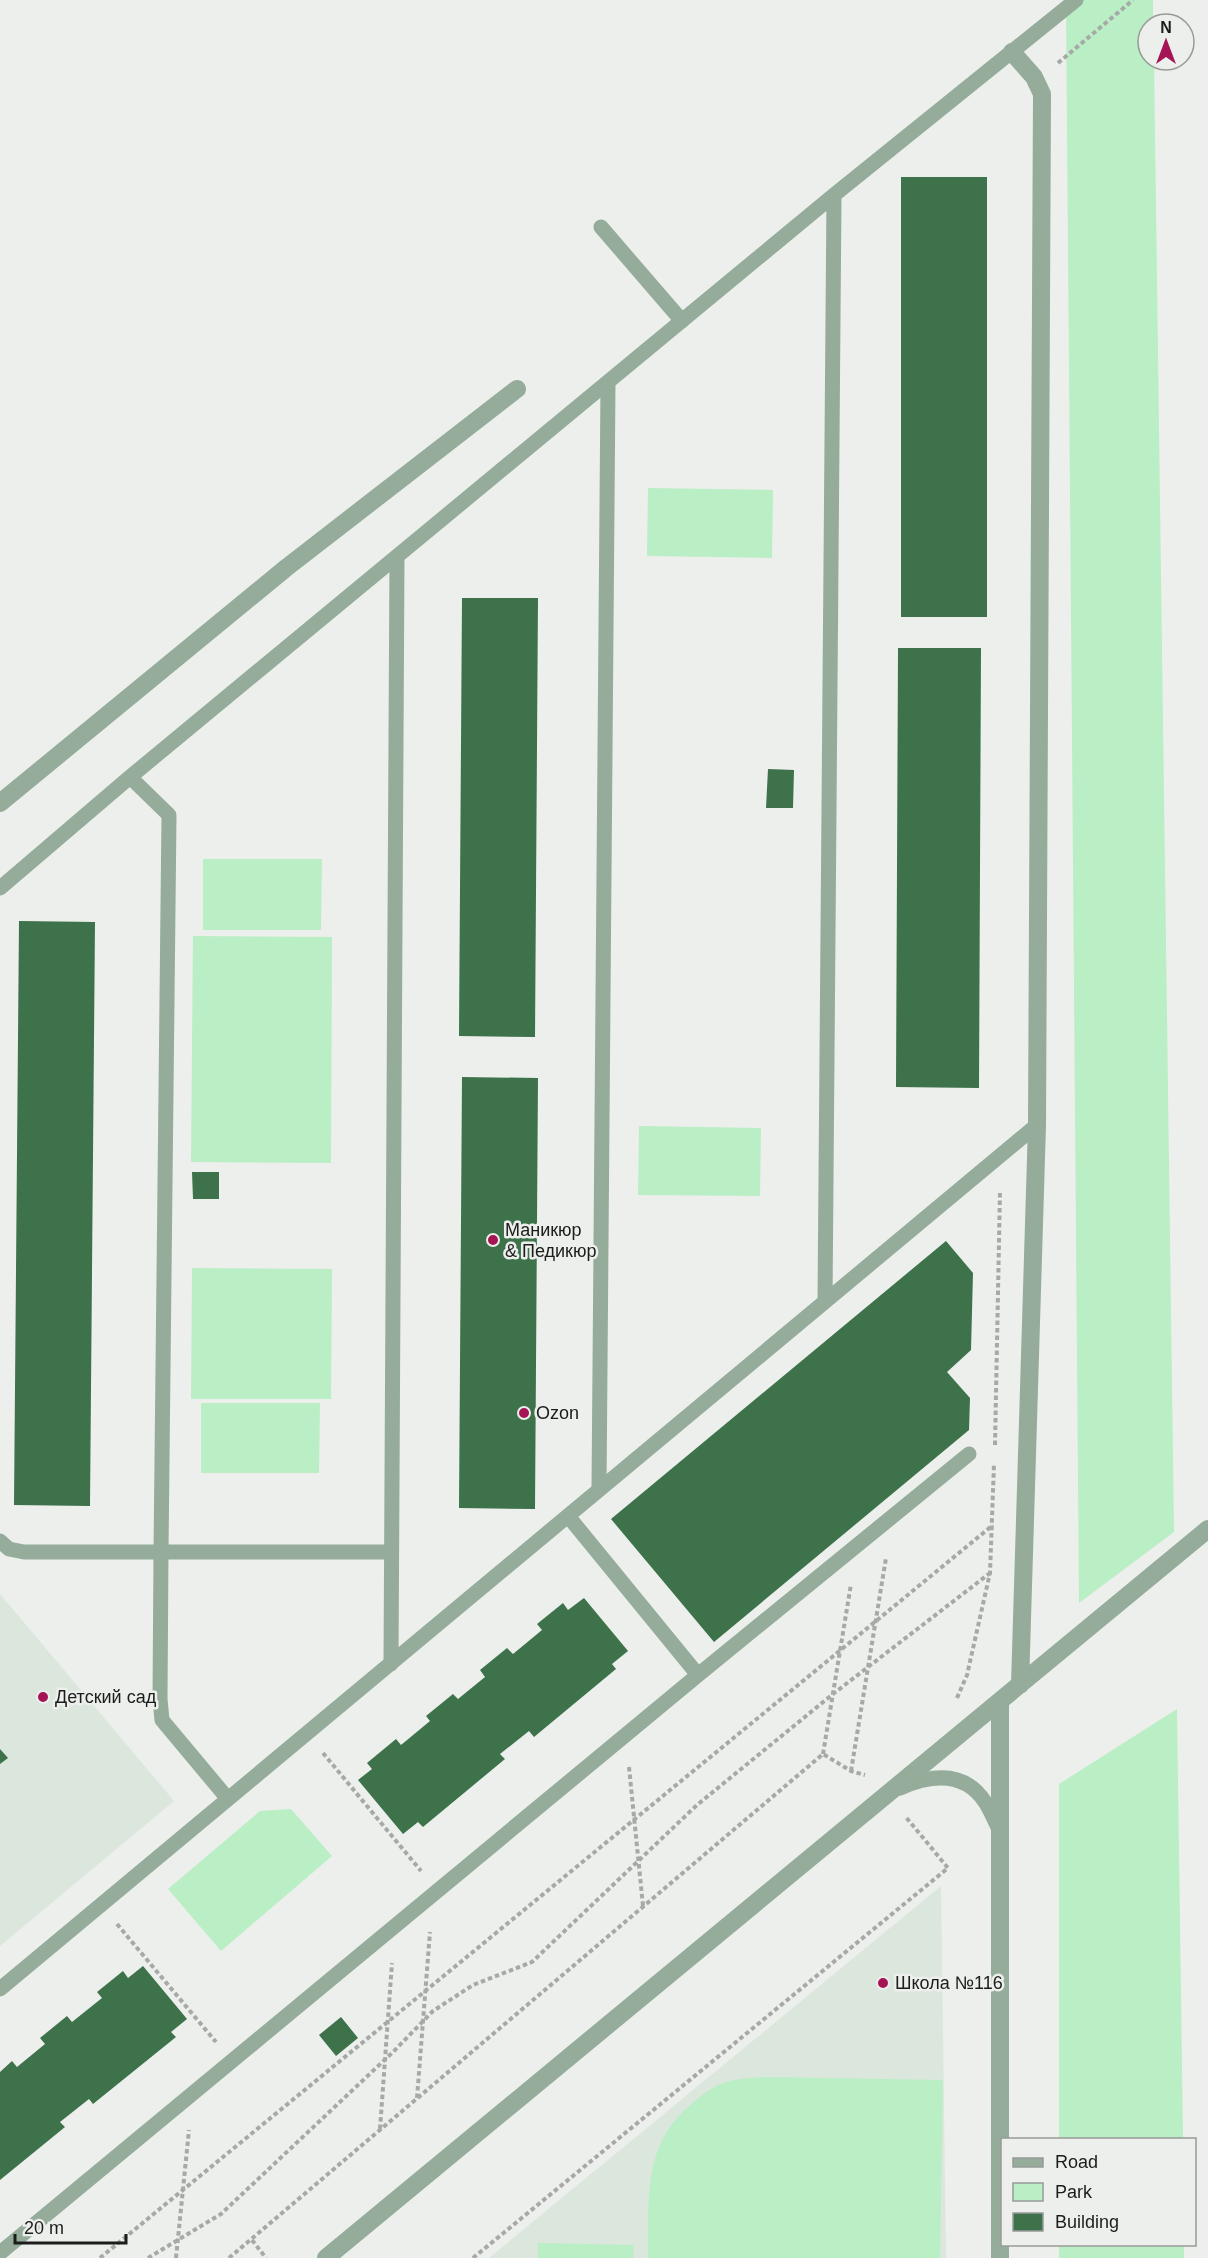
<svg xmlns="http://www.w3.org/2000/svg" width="1208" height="2258" font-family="Helvetica,sans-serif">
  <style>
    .built { fill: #dbe6dd }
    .green { fill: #baeec5 }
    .building { fill: #3d724b }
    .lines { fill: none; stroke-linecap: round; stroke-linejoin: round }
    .path { stroke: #a7a9a7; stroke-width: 4; stroke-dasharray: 4.5 3; stroke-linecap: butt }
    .service { stroke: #94ac99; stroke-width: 15 }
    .minor { stroke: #94ac99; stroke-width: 18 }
    .poi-dot { fill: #a51455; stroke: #ecefec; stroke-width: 2 }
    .labels { text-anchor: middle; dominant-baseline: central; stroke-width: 5; stroke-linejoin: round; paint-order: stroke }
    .poi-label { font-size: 18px; fill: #1b1c1b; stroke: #ecefec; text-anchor: start }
  </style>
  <rect width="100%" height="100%" fill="#ecefec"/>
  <!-- built -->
  <path class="built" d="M0 1594 174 1801 0 1946Z
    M941 1886 946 2258H489Z"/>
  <!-- green -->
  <path class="green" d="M1066 0H1153V24H1148V60H1154L1174 1532 1079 1603Z
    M648 488 773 490 772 558 647 556Z
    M203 859H322L321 930H203Z
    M193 936 332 937 331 1163 191 1162Z
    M639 1126 761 1128 760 1196 638 1195Z
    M192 1268 332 1269 331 1399H191Z
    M201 1403H320L319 1473H201Z
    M1177 1709 1183 2139H1059V1784Z
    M291 1809 332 1856 221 1951 168 1889 260 1811Z
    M766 2077 943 2080 940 2258H648C649 2198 642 2143 694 2102 704 2093 717 2084 730 2081 741 2078 755 2078 766 2077Z
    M538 2243 634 2245 633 2258H538Z
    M1059 2245H1184V2258H1059Z"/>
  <!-- building -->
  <path class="building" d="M901 177H987V617H901Z
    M462 598H538L535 1037 459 1036Z
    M898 648H981L979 1088 896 1087Z
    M768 769 794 770 793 808H766Z
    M19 921 95 922 90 1506 14 1505Z
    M462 1077 538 1078 535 1509 459 1508Z
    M192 1172H219V1199H193Z
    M946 1241 973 1273 971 1350 947 1372 970 1398 969 1430 714 1642 611 1519Z
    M584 1598 628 1651 612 1664 616 1669 534 1737 529 1731 500 1754 505 1759 423 1827 418 1822 403 1834 358 1780 372 1769 367 1763 396 1739 401 1745 430 1721 426 1716 453 1694 458 1699 485 1677 480 1670 507 1648 513 1654 542 1630 537 1624 563 1603 568 1610Z
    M0 1749 8 1758 0 1764Z
    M143 1966 187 2019 171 2032 176 2037 93 2104 89 2099 60 2122 65 2127 0 2180V2072L12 2061 17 2067 45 2044 40 2038 67 2016 72 2022 102 1998 97 1992 123 1971 128 1978Z
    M341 2017 358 2038 336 2056 319 2035Z"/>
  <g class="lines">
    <!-- path -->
    <path class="path" d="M1058 63 1133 0
      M995 1445 1000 1191
      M957 1698 967 1675 990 1573 994 1464
      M323 1753 421 1871
      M823 1754 851 1584
      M629 1767 643 1906
      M851 1771 886 1558
      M117 1924 216 2042
      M417 2098 430 1932
      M380 2129 392 1963
      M252 2240 266 2258
      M100 2258 993 1525
      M148 2258 221 2214 393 2052 433 2011 473 1985 532 1962 697 1805 833 1694 990 1573
      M176 2258 189 2130
      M229 2258 823 1754 851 1771 865 1775
      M473 2258 948 1868 905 1816"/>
    <!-- service -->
    <path class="service" d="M601 227 682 321
      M0 888 130 777 834 195 1076 0
      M825 1302 834 195
      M599 1490 608 383
      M568 1516 698 1675
      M0 1541 9 1549 24 1552H161L169 815 130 777
      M391 1664 397 556
      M900 1788C930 1775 964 1770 985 1802 991 1811 995 1822 1000 1831
      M228 1799 162 1720 160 1699 161 1552H391
      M0 1989 1037 1125
      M0 2253 698 1675 969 1454"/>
    <!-- minor -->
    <path class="minor" d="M1012 52 1034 77 1042 94 1037 1125 1020 1685
      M0 803 286 568 517 389
      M1000 1701V2258
      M326 2258 1208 1529"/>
  </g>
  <!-- markers -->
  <g class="poi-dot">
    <circle cx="493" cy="1240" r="6"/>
    <circle cx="524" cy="1413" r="6"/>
    <circle cx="43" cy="1697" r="6"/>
    <circle cx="883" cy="1983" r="6"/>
  </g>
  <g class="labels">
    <!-- poi labels -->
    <g class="poi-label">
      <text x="505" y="1230">Маникюр<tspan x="505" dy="21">&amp; Педикюр</tspan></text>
      <text x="536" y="1413">Ozon</text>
      <text x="55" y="1697">Детский сад</text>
      <text x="895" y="1983">Школа №116</text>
    </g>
  </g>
  <!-- legend -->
  <rect x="1001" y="2138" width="195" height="108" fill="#ecefec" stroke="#989b98" stroke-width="1.5"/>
  <rect x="1013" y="2158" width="30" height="9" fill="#94ac99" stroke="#989b98" stroke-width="1.5"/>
  <text x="1055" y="2168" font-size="18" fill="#1b1c1b">Road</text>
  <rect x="1013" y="2183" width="30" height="18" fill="#baeec5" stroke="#989b98" stroke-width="1.5"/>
  <text x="1055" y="2198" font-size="18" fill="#1b1c1b">Park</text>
  <rect x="1013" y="2213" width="30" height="18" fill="#3d724b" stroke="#989b98" stroke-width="1.5"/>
  <text x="1055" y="2228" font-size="18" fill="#1b1c1b">Building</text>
  <!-- north arrow -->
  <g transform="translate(1166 42)"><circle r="28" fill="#ecefec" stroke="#989b98" stroke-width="1.5"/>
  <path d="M0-4.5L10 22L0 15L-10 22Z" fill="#a51455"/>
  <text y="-9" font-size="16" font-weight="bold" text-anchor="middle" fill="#1b1c1b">N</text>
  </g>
  <!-- scale -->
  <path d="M15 2234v9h111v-9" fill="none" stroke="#1b1c1b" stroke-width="3"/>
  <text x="24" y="2234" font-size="18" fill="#1b1c1b" stroke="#ecefec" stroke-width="4.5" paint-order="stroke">20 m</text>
</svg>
